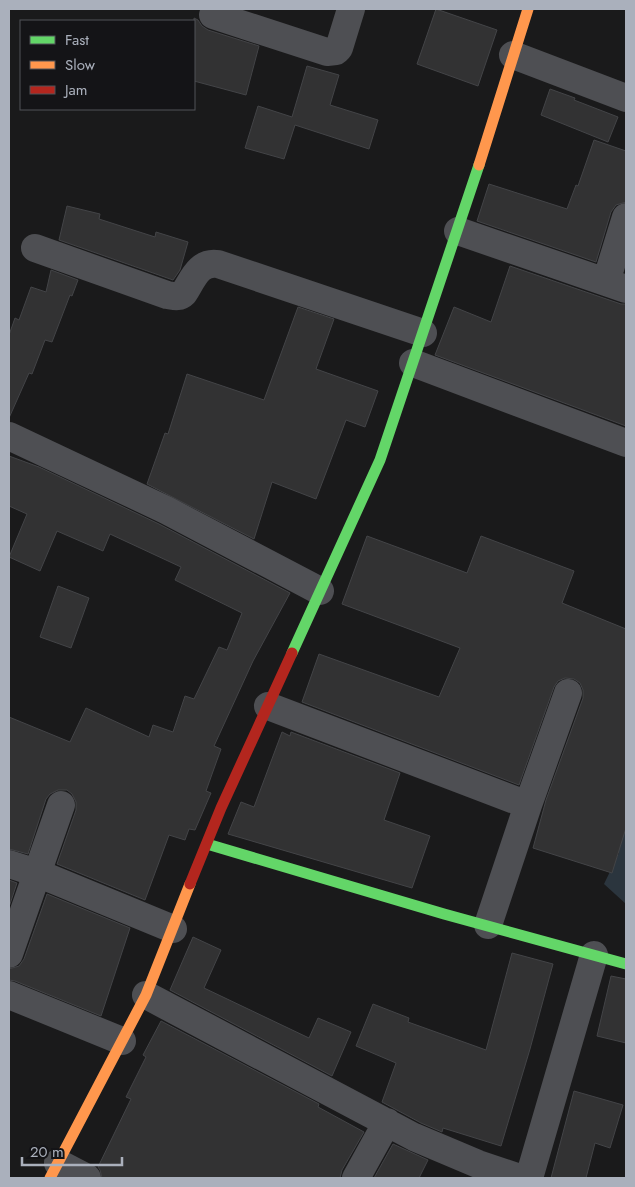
<svg xmlns="http://www.w3.org/2000/svg" width="635" height="1187" font-family="Jost,sans-serif">
  <style>
    .water { fill: #2b353e }
    .building { fill: #323233; stroke: #434447 }
    .lines { fill: none; stroke-linecap: round; stroke-linejoin: round }
    .street { stroke: #4e4f53; stroke-width: 28 }
    .fast { stroke: #63d668; stroke-width: 11 }
    .slow { stroke: #ff974d; stroke-width: 11 }
    .jam { stroke: #b3261e; stroke-width: 11 }
  </style>
  <rect width="100%" height="100%" fill="#1a1a1b"/>
  <!-- water -->
  <path class="water" d="M626 788V904L604 884 619 853 603 817Z"/>
  <!-- building -->
  <path class="building" d="M436 9 497 30 478 86 417 64Z
    M194 18 198 20 202 26 208 30 259 46 246 95 194 81Z
    M307 66 339 75 330 105 378 120 369 149 295 125 284 159 245 148 258 106 292 117Z
    M550 89 575 98 574 100 618 117 608 142 541 115Z
    M594 140 626 151V202L616 205 611 212 596 262 477 221 489 184 567 209 576 185 578 186Z
    M67 206 100 214 99 219 155 237 156 232 188 242 180 270 173 280 59 240Z
    M510 266 621 304H626V426L435 355 454 307 491 322Z
    M51 270 78 280 72 296 70 295 52 342 45 340 32 374 29 373 9 418V335L15 318 19 320 31 287 46 292Z
    M298 307 334 319 316 369 378 391 365 427 346 420 316 499 272 482 254 539 147 484 165 433 168 434 187 374 264 400Z
    M9 456 39 467 159 524 290 593 253 661 214 746 221 749 206 791 211 793 195 830 189 829 185 840 169 835 145 900 57 864 76 810V802L72 794 67 790H58L50 794 46 799 28 854 9 849V717L70 742 86 708 149 737 153 725 173 732 185 696 194 699 219 647 227 650 242 613 175 580 181 567 110 534 103 551 57 531 40 571 9 557 27 514 9 506Z
    M367 536 467 573 481 536 574 571 562 603 626 629V828L612 873 533 848 546 800 583 698V690L580 683 574 679 565 678 558 681 554 687 519 785 302 702 319 654 439 697 460 648 342 604Z
    M58 586 89 598 71 648 40 637Z
    M282 732 290 736 291 732 400 773 384 820 430 836 412 888 228 834 241 802 254 807Z
    M9 880 17 883 9 907Z
    M47 894 130 928 101 1016 15 981 9 980V969L19 966 24 959Z
    M193 937 221 950 204 988 309 1038 318 1018 351 1032 332 1076 170 990Z
    M512 953 553 964 530 1049 501 1146 443 1128 442 1132 421 1123 382 1102 396 1063 356 1046 373 1004 409 1018 408 1022 486 1050Z
    M611 976 626 979V1043L597 1036Z
    M161 1021 319 1104 318 1107 364 1132 342 1170 340 1178H102L100 1170 98 1167 131 1099 126 1097 146 1057 143 1055Z
    M574 1091 623 1105 610 1148 595 1143 586 1178H551Z
    M393 1144 428 1160 419 1178H374Z"/>
  <g class="lines">
    <!-- street -->
    <path class="street" d="M213 15 327 52 336 51 339 48 351 9
      M513 55 626 98
      M458 231 626 289
      M35 248 167 295C174 296 179 298 184 293 193 279 199 261 218 264L423 333
      M606 282 626 217
      M413 363 626 443
      M9 436 166 510 320 591
      M268 706 528 805
      M9 864 37 873 173 929
      M488 925 528 805 568 693
      M9 954 61 805
      M9 995 122 1041
      M146 995 414 1137 478 1164 520 1178
      M58 1163 87 1178
      M356 1178 387 1122
      M529 1178 594 955"/>
    <!-- fast -->
    <path class="fast" d="M292 653 380 460 479 165
      M207 844 444 914 626 964"/>
    <!-- slow -->
    <path class="slow" d="M479 165 528 9
      M50 1178 146 995 190 884"/>
    <!-- jam -->
    <path class="jam" d="M190 884 221 808 292 653"/>
  </g>
  <!-- border -->
  <rect width="635" height="1187" fill="none" stroke="#aab0bc" stroke-width="20"/>
  <!-- legend -->
  <rect x="20" y="20" width="175" height="90" fill="#141417" stroke="#505259"/>
  <rect x="30" y="36" width="25" height="8" fill="#63d668" stroke="#505259"/>
  <text x="65" y="45" font-size="15" fill="#aab0bc">Fast</text>
  <rect x="30" y="61" width="25" height="8" fill="#ff974d" stroke="#505259"/>
  <text x="65" y="70" font-size="15" fill="#aab0bc">Slow</text>
  <rect x="30" y="86" width="25" height="8" fill="#b3261e" stroke="#505259"/>
  <text x="65" y="95" font-size="15" fill="#aab0bc">Jam</text>
  <!-- scale -->
  <path d="M22 1157v8h100v-8" fill="none" stroke="#aab0bc" stroke-width="2.5"/>
  <text x="30" y="1157" font-size="15" fill="#aab0bc" stroke="#141417" stroke-width="4" paint-order="stroke">20 m</text>
</svg>
